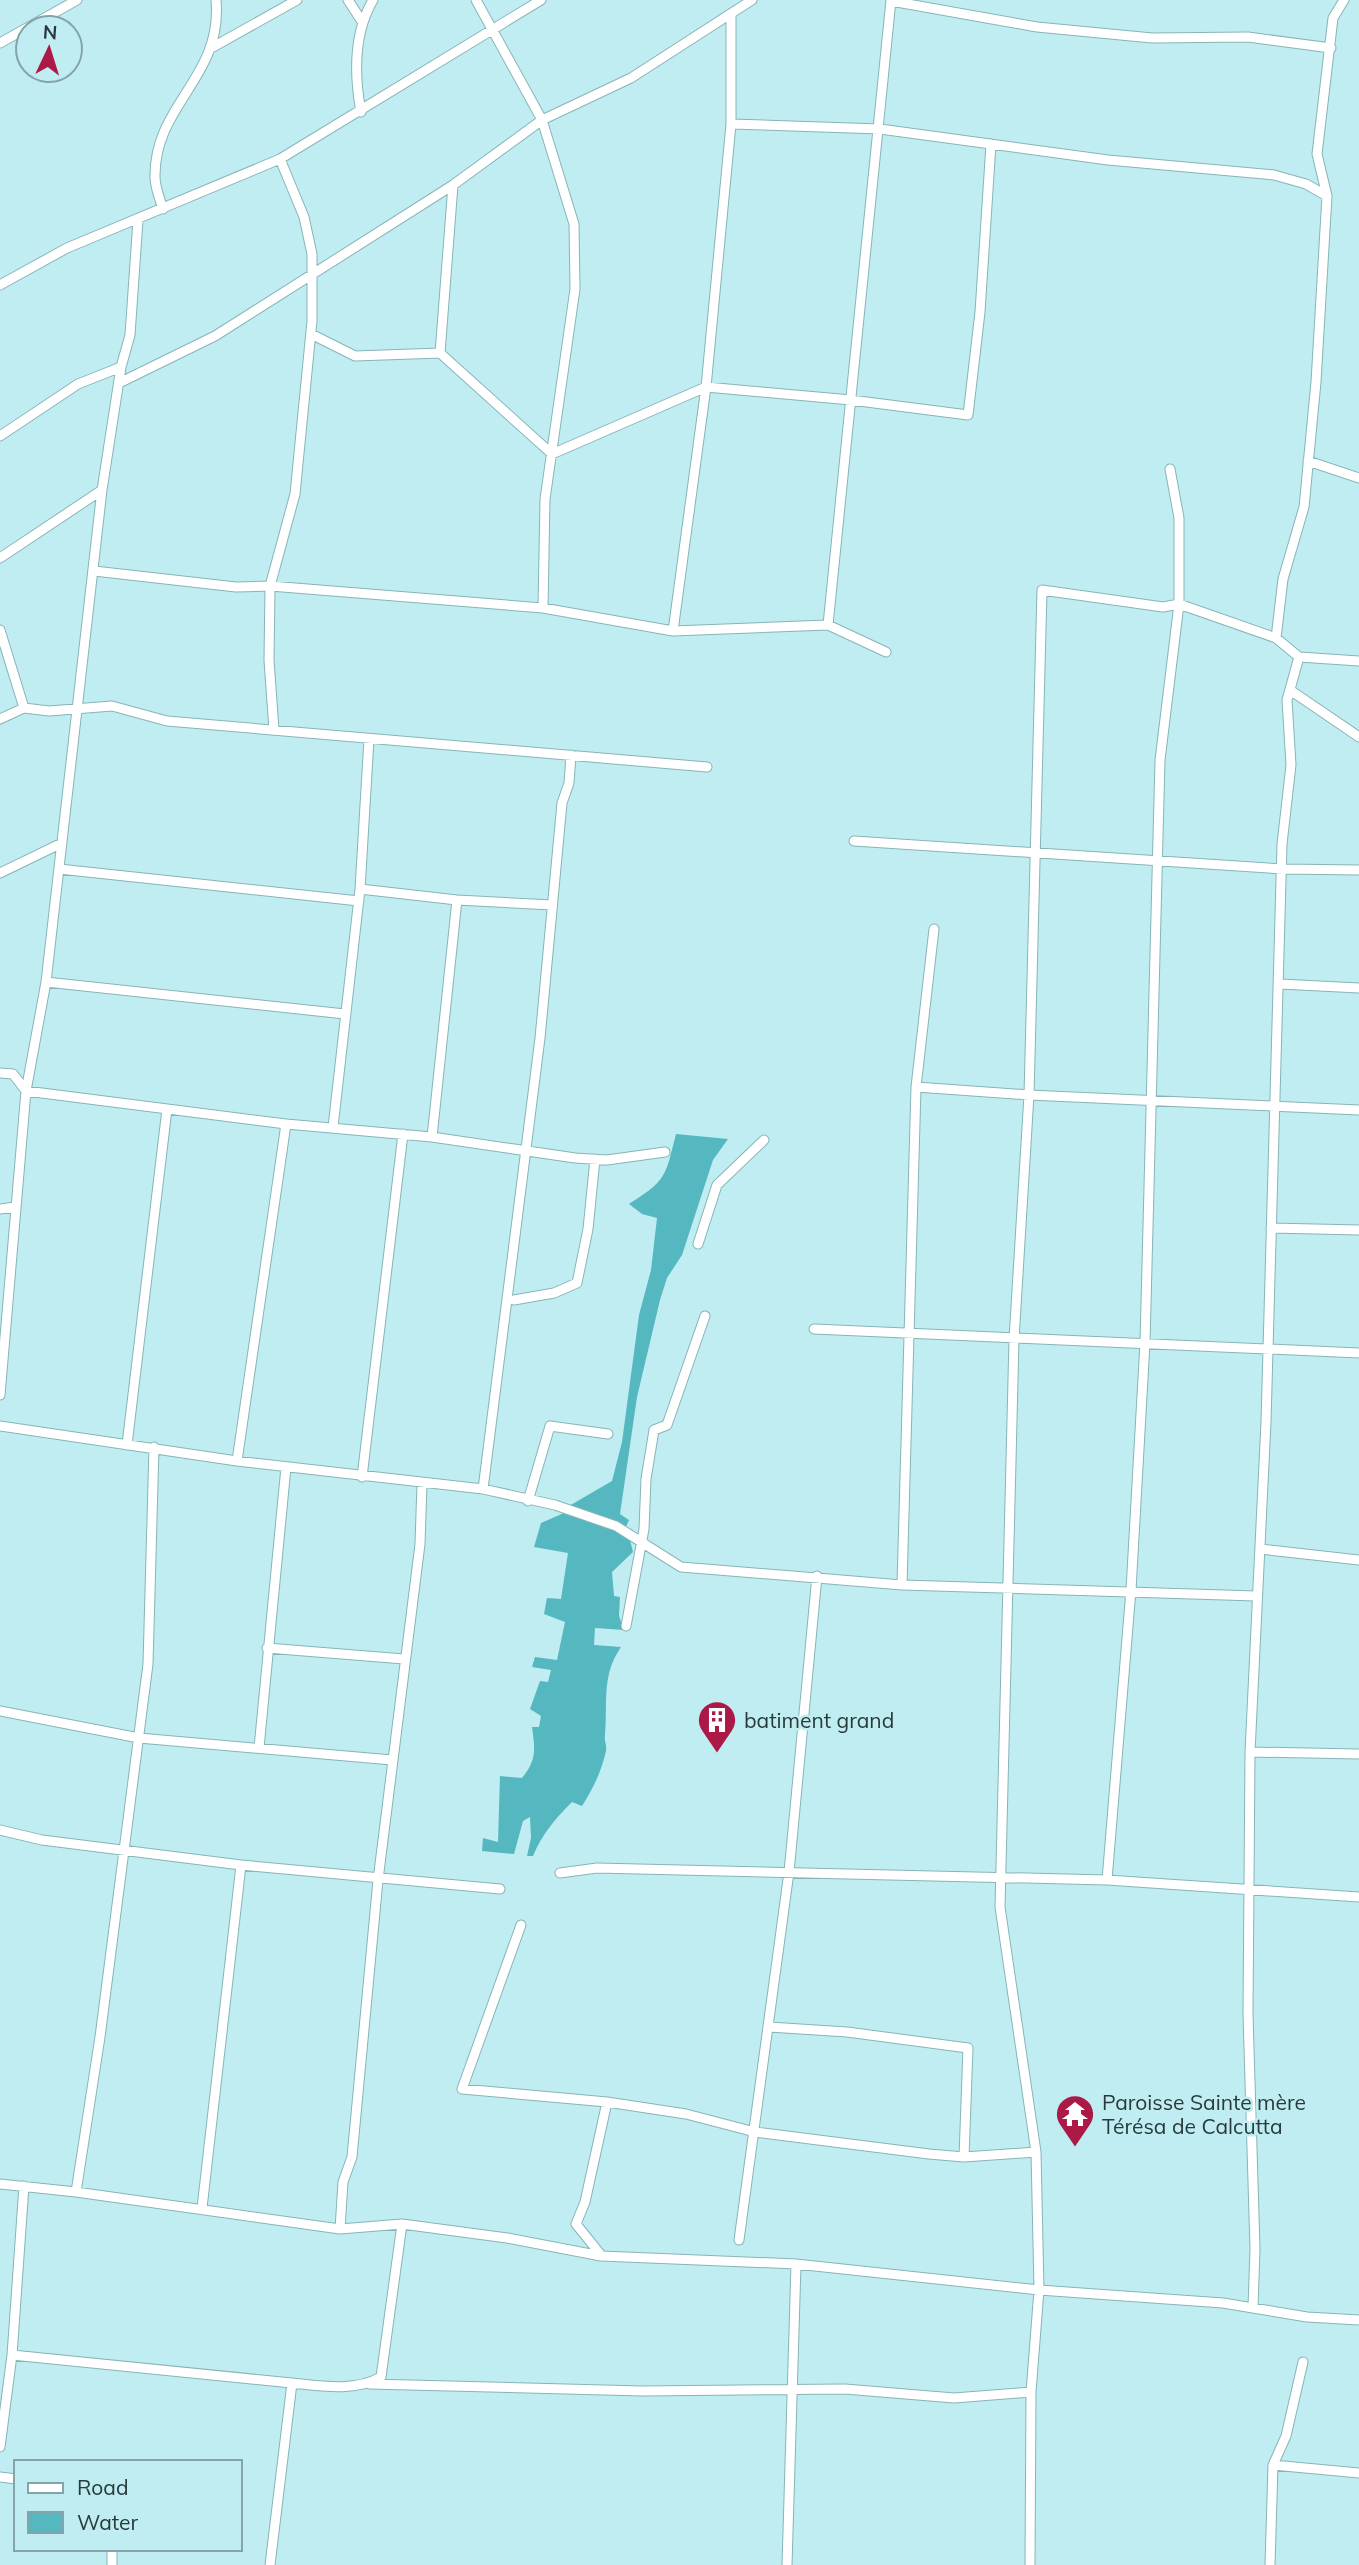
<svg xmlns="http://www.w3.org/2000/svg" width="1359" height="2565" font-family="Mulish,sans-serif">
  <style>
    .water { fill: #55b7c0 }
    .lines { fill: none; stroke-linecap: round; stroke-linejoin: round }
    .minor-casing { stroke: #88b4b8; stroke-width: 11 }
    .minor { stroke: #fff; stroke-width: 9 }
    .labels { text-anchor: middle; dominant-baseline: central; stroke-width: 5; stroke-linejoin: round; paint-order: stroke }
    .poi-label { font-size: 21px; fill: #283a3c; stroke: #bfedf1; text-anchor: start }
  </style>
  <rect width="100%" height="100%" fill="#bfedf1"/>
  <!-- water -->
  <path class="water" d="M676 1134 728 1139 713 1160 682 1255 667 1278 660 1300 637 1397 620 1514 629 1520 625 1529 606 1518 569 1506 612 1481 622 1442 639 1315 651 1270 657 1218 642 1214 629 1204C667 1180 665 1177 676 1134Z
    M564 1513 605 1523 630 1540 633 1552 612 1572 614 1596 620 1597 619 1616 624 1630 595 1628 594 1645 621 1647C601 1676 608 1702 605 1735 604 1741 607 1745 606 1751 602 1770 593 1789 582 1806L572 1802C555 1819 542 1834 533 1856H527L531 1838 530 1817 523 1821 514 1854 482 1851 483 1838 498 1842 500 1776 522 1778C537 1760 535 1749 532 1727H539L541 1716 530 1709 540 1681 548 1682 551 1670 532 1667 535 1657 557 1660 565 1622 544 1614 547 1598 561 1599 568 1553 534 1547 541 1523Z"/>
  <g class="lines">
    <!-- minor casing -->
    <g class="minor-casing">
      <path id="minor" d="M348 0 361 20
        M476 0 542 120 574 224 575 289 545 499 543 608
        M1344 0 1333 18 1317 154 1327 196 1316 382 1304 507 1283 579 1276 638 1299 657 1359 661
        M891 1 1037 27 1152 38 1248 37 1331 48
        M0 43 77 0
        M213 47 297 0
        M361 112C354 74 353 34 373 0
        M731 124 880 129 1108 160 1274 175 1306 184 1327 196
        M163 209C160 199 155 188 155 177 154 104 223 78 216 0
        M0 285 67 248 280 159 541 0
        M311 334 355 356 440 353 552 454 706 387 851 400 968 415 980 312 991 144
        M440 353 453 185
        M119 383 215 336 453 185 542 120 631 78 752 0
        M0 436 78 384 121 367
        M1308 461 1359 478
        M0 558 102 490
        M94 571 236 587 270 586 543 608 673 631 828 625 886 652
        M828 625 891 0
        M0 630 24 708
        M673 631 706 387 731 124V14
        M1290 690 1359 737
        M0 719 24 708 49 711 112 706 167 721 707 767
        M274 730 269 660 270 586 295 494 312 321V254L304 217 280 159
        M854 841 1283 869 1359 870
        M59 869 359 901
        M0 873 62 843
        M360 889 457 900 552 905
        M46 982 345 1014
        M1280 984 1359 988
        M0 1073 13 1074 26 1091 286 1124 432 1137 575 1158 607 1160 665 1152
        M916 1087 1029 1095 1359 1110
        M333 1127 360 889 369 739
        M432 1137 457 900
        M0 1209 15 1207
        M1271 1228 1359 1230
        M698 1244 717 1185 764 1140
        M514 1300 554 1293 577 1283 588 1229 595 1159
        M814 1329 1359 1353
        M0 1395 26 1091 46 982 102 490 121 367 130 335 138 220
        M0 1426 237 1461 483 1489 555 1505 616 1526 681 1567 902 1585 1256 1596
        M127 1445 167 1109
        M237 1461 286 1124
        M362 1477 403 1134
        M483 1489 540 1038 562 803 569 783 571 755
        M528 1501 550 1426 608 1434
        M1260 1549 1359 1560
        M902 1585 916 1087 934 929
        M626 1626 644 1529 646 1479 654 1430 667 1425 705 1316
        M267 1648 404 1659
        M0 1711 139 1738 392 1760
        M259 1748 286 1467
        M1250 1752 1359 1754
        M0 1830 42 1840 241 1865 500 1889
        M560 1873 597 1868 1107 1880 1359 1897
        M1107 1880 1131 1590 1145 1343 1160 760 1179 604 1276 638
        M521 1925 462 2089 607 2102 686 2114 755 2132 929 2154 964 2157 1036 2152
        M769 2027 847 2032 968 2048 964 2157
        M0 2184 76 2192 340 2229 402 2224 507 2238 601 2256 796 2264 1039 2290 1223 2303 1307 2317 1359 2320
        M76 2192 100 2037 148 1664 154 1447
        M202 2208 241 1865
        M340 2229 343 2182 352 2157 378 1880 420 1544 422 1484
        M739 2240 789 1872 817 1576
        M601 2255 576 2224 585 2202 607 2102
        M1253 2307 1255 2249 1248 2014 1250 1752 1266 1422 1282 844 1291 765 1287 700 1299 657
        M12 2355 292 2383
        M369 2384 642 2391 845 2389 954 2398 1031 2392
        M0 2447 12 2355 24 2186
        M1273 2465 1359 2473
        M0 2477 16 2479
        M112 2565V2549
        M270 2565 292 2383C321 2386 355 2392 381 2377L402 2224
        M787 2565 796 2264
        M1030 2565 1031 2392 1039 2290 1036 2152 1000 1907 1014 1339 1029 1095 1042 590 1163 607 1179 604V518L1170 469
        M1270 2565 1273 2465 1286 2436 1303 2362"/>
    </g>
    <!-- minor -->
    <use href="#minor" class="minor"/>
  </g>
  <!-- icons -->
  <defs>
    <g id="building-pin" transform="scale(2.0125)"><path d="M0 17L-7.5 6A9.5 9.5 0 1 1 7.5 6Z" fill="#ad1947" stroke="#bfedf1"/><path d="M-4-6H4V6H1V3H-1V6H-4ZM-2.5-4.3h1.7v1.8h-1.7ZM.8-4.3h1.7v1.8H.8ZM-2.5-1h1.7V.8h-1.7ZM.8-1h1.7V.8H.8Z" fill="#fff"/></g>
    <g id="temple-pin" transform="scale(2.0125)"><path d="M0 17L-7.5 6A9.5 9.5 0 1 1 7.5 6Z" fill="#ad1947" stroke="#bfedf1"/><path d="M0-6L5-2H3V0L6.5 2.5H4V6H1.5V3h-3V6H-4V2.5H-6.5L-3 0V-2H-5Z" fill="#fff"/></g>
  </defs>
  <g fill-rule="evenodd">
    <use href="#building-pin" x="717" y="1720"/>
    <use href="#temple-pin" x="1075" y="2114"/>
  </g>
  <g class="labels">
    <!-- poi labels -->
    <g class="poi-label">
      <text x="744" y="1720">batiment grand</text>
      <text x="1102" y="2102">Paroisse Sainte mère<tspan x="1102" dy="24">Térésa de Calcutta</tspan></text>
    </g>
  </g>
  <!-- legend -->
  <rect x="14" y="2460" width="228" height="91" fill="#bfedf1" stroke="#83a5a9" stroke-width="2"/>
  <rect x="28" y="2483" width="35" height="10" fill="#ffffff" stroke="#83a5a9" stroke-width="2"/>
  <text x="77" y="2495" font-size="21" fill="#283a3c">Road</text>
  <rect x="28" y="2512" width="35" height="21" fill="#55b7c0" stroke="#83a5a9" stroke-width="2"/>
  <text x="77" y="2530" font-size="21" fill="#283a3c">Water</text>
  <!-- north arrow -->
  <g transform="translate(49 49) rotate(4)"><circle r="33" fill="#bfedf1" stroke="#83a5a9" stroke-width="2"/>
  <path d="M0-5L12 26L0 18L-12 26Z" fill="#ad1947"/>
  <text y="-10" font-size="19" font-weight="bold" text-anchor="middle" fill="#283a3c">N</text>
  </g>
</svg>
